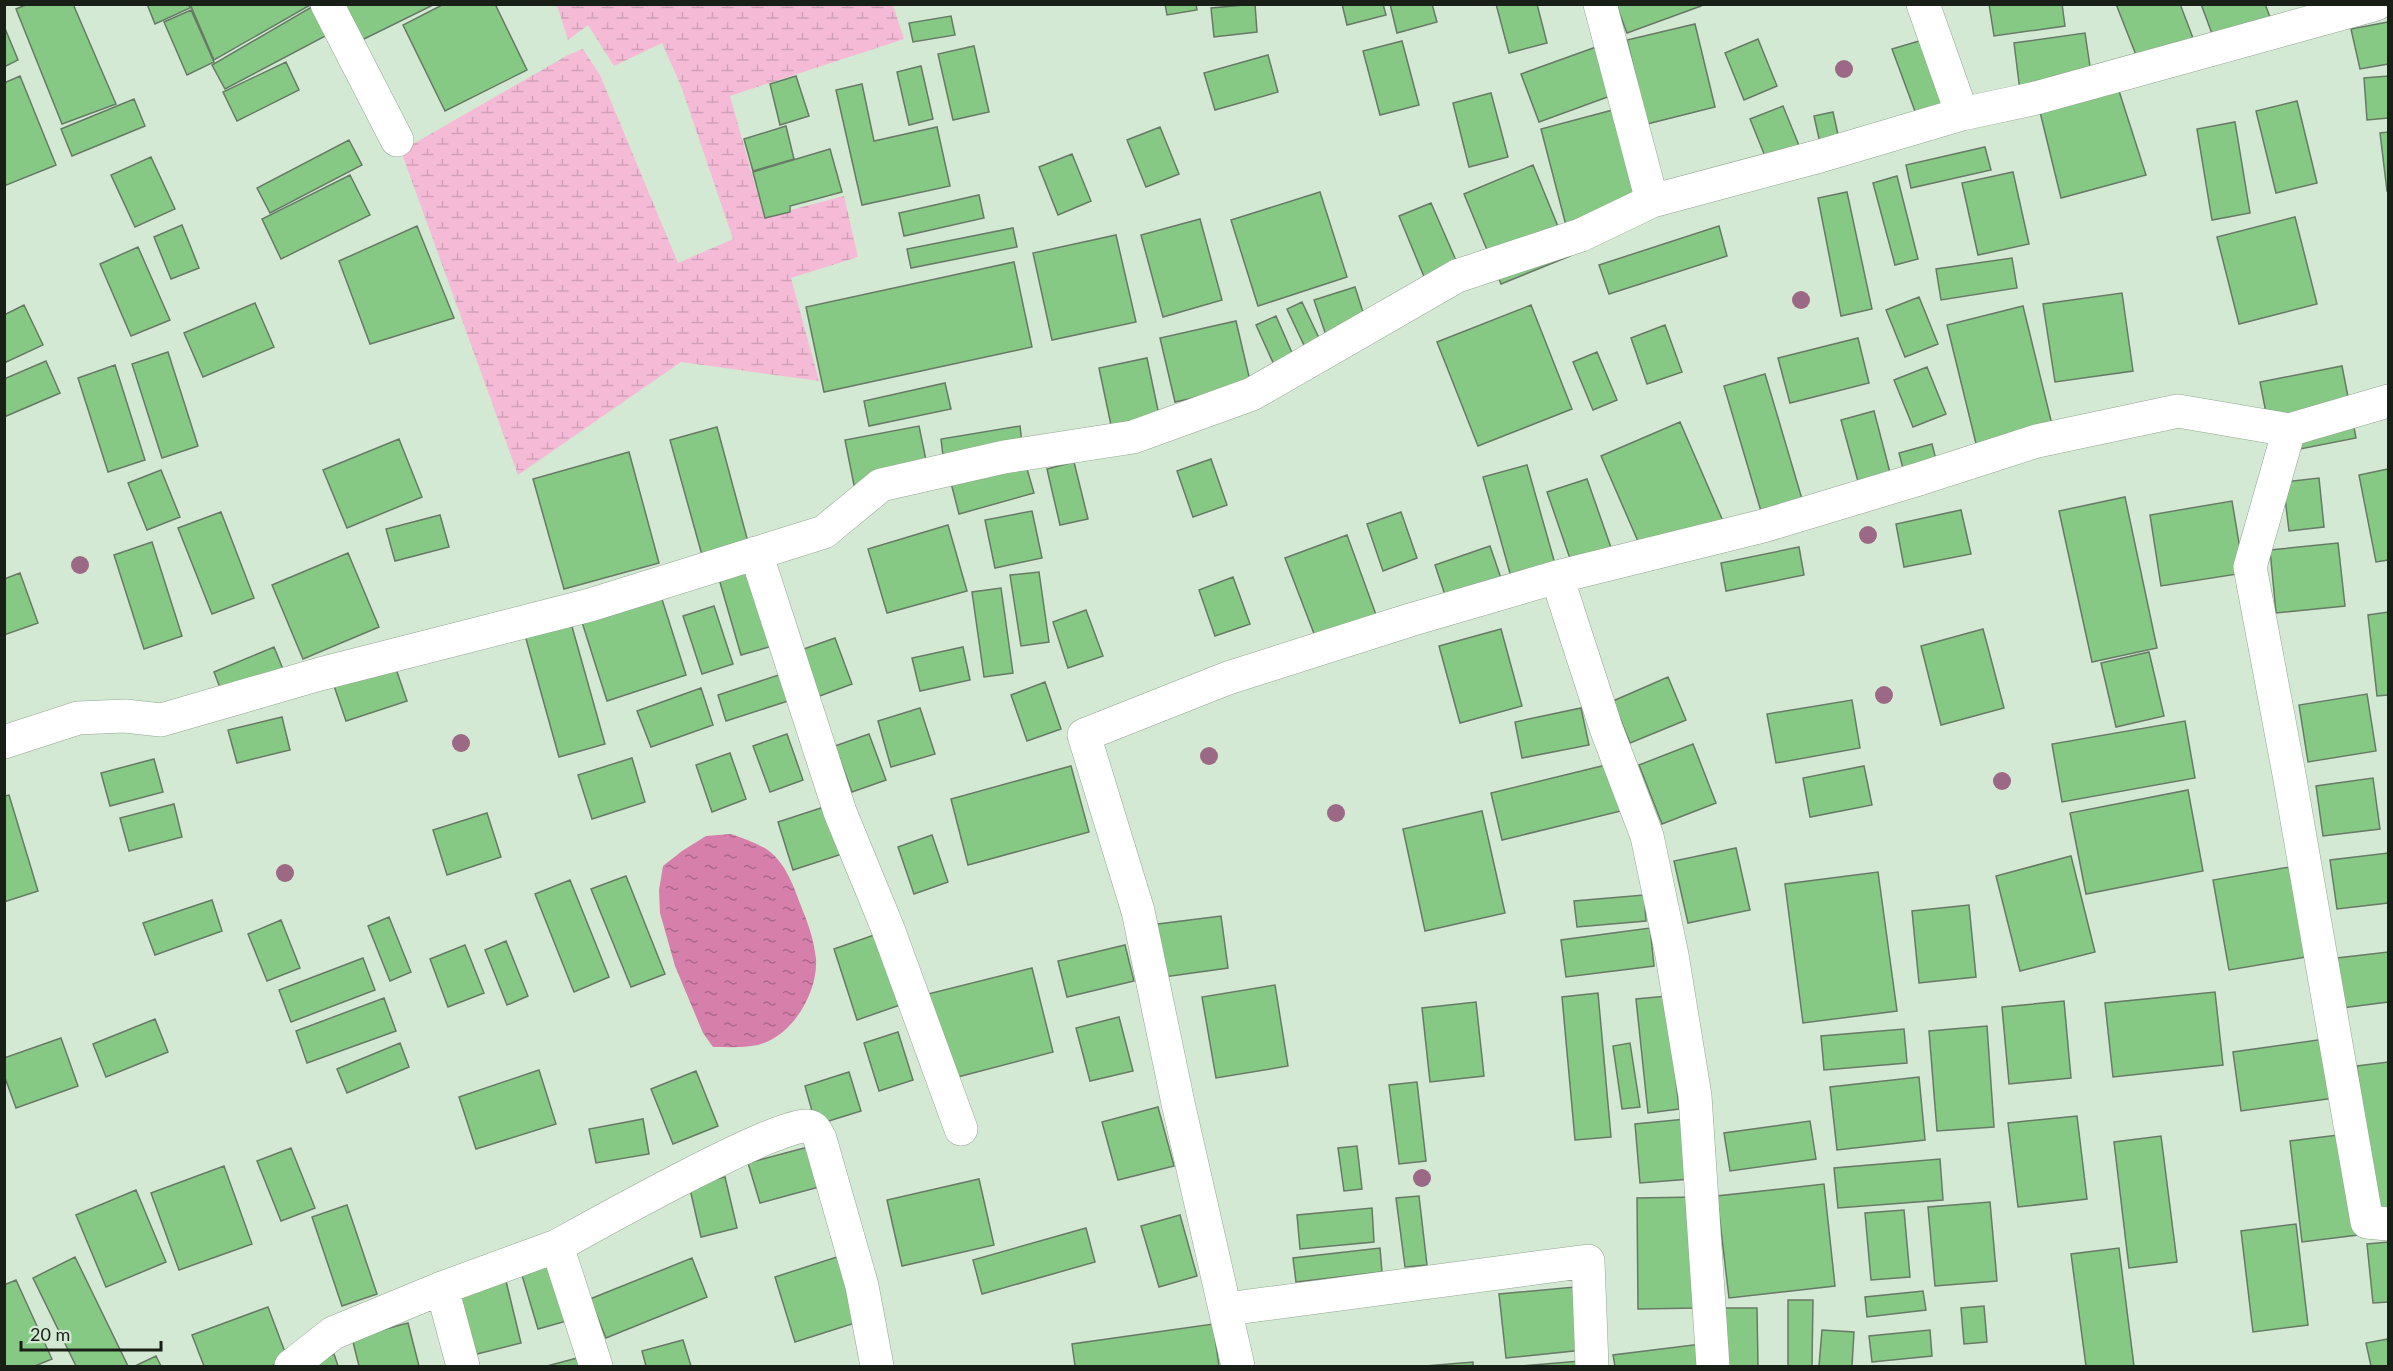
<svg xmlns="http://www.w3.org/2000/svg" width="2393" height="1371" font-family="Lato,sans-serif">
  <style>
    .wetland { fill: url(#wetland-marsh) }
    .water { fill: url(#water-ripples) }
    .building { fill: #86c984; stroke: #677a66; stroke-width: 1.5 }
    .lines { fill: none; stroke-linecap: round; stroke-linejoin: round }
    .minor-casing { stroke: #92a690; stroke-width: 34 }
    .minor { stroke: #fff; stroke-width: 33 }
    .tree { fill: #9b6985 }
  </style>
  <defs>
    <pattern id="wetland-marsh" width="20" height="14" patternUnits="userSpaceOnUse" patternTransform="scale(1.5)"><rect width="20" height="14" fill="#f5bbd6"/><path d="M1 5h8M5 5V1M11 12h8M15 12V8" fill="none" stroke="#d1a0b7"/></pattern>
    <pattern id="water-ripples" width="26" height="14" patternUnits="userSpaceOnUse" patternTransform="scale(1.5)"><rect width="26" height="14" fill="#d57faa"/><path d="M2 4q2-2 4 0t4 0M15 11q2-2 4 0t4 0" fill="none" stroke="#ac6789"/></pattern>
  </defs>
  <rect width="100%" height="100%" fill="#d4e9d3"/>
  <!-- wetland -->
  <path class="wetland" d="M557 5H893L904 39 730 96 764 217 844 196 858 257 791 278 819 381 681 362 518 475 401 151 568 55 583 49 600 75 678 263 733 239 681 86 662 43 614 66 588 25 568 40Z"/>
  <!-- water -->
  <path class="water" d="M731 834C744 839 758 843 769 851 786 864 794 887 801 906 808 923 814 940 816 959 818 992 793 1036 758 1045 744 1048 727 1047 713 1047L703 1033 675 966 660 913 659 890 663 866 682 851 706 836Z"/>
  <!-- building -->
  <path class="building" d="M28 4H73L116 104 62 124 16 9Z
    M147 4H188L190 8 155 24Z
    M190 4H312L214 60Z
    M339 4H435L358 42Z
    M444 4H495L527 70 445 111 403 25Z
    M1165 4H1196L1197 10 1167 15Z
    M1255 4 1257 32 1214 37 1211 8Z
    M1342 4H1383L1386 15 1347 25Z
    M1390 4H1432L1437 22 1397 33Z
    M1496 4H1537L1547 43 1509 53Z
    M1616 4H1700L1701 6 1627 33Z
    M1989 4H2062L2065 26 1994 36Z
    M2116 4H2180L2193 38 2138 60Z
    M2201 4H2265L2273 25 2217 47Z
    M315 5 331 33 225 89 212 65Z
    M191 10 214 62 187 75 164 22Z
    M951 16 955 35 913 42 909 23Z
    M2388 22V64L2360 69 2351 29Z
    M1695 24 1715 107 1647 124 1627 40Z
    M4 26 18 60 4 67Z
    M2085 33 2092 80 2020 91 2014 43Z
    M1758 39 1777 86 1744 100 1725 53Z
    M1926 39 1948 103 1916 114 1892 49Z
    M1402 41 1419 105 1380 115 1363 51Z
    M974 46 989 112 953 120 938 54Z
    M1596 47 1613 95 1539 122 1521 74Z
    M1268 55 1278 92 1215 110 1204 73Z
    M286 62 299 90 237 121 223 92Z
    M921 66 933 119 909 125 897 72Z
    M20 76 56 165 4 186V83Z
    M796 76 809 116 780 125 770 84Z
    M2388 76V118L2367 120 2364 78Z
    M862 84 874 141 937 127 950 186 862 205 836 90Z
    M2119 91 2146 175 2061 198 2040 112Z
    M1491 93 1508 157 1469 167 1453 103Z
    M134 99 145 126 72 156 61 129Z
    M2297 101 2317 183 2276 193 2256 111Z
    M1783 106 1802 153 1769 166 1750 119Z
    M1624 107 1652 215 1569 237 1541 129Z
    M1833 112 1839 139 1820 143 1814 116Z
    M2235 122 2250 213 2212 220 2197 129Z
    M786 126 794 159 753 171 744 139Z
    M1160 127 1179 174 1146 187 1127 140Z
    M2388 132V191H2387L2380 133Z
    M349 140 362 165 270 213 257 188Z
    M1985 147 1991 170 1911 188 1906 165Z
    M830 149 842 192 790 206V212L765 218 753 172Z
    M1072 154 1091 201 1058 215 1039 167Z
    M151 157 175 209 135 227 111 175Z
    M1533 165 1570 256 1501 284 1464 194Z
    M2013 172 2029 244 1978 255 1962 183Z
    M350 175 370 215 281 259 262 219Z
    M1897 176 1918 259 1895 265 1873 183Z
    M1320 192 1347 277 1258 306 1231 220Z
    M1847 192 1872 309 1841 316 1818 198Z
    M979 195 984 218 904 236 899 213Z
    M1431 203 1458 265 1425 279 1399 216Z
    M2295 217 2317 304 2239 324 2217 237Z
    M1200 219 1222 300 1163 317 1141 235Z
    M182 225 199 268 171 279 154 237Z
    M417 226 454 318 370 344 339 261Z
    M1719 226 1727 256 1609 294 1599 265Z
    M1013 228 1017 247 911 268 907 249Z
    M1116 235 1136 322 1052 340 1033 253Z
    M138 247 170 320 131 336 100 264Z
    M2012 258 2017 288 1941 300 1936 269Z
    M1014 262 1032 347 824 392 806 307Z
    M1355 287 1370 334 1330 347 1314 300Z
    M2122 293 2133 371 2055 382 2043 304Z
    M1919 297 1938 344 1905 357 1886 310Z
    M1302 302 1326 353 1311 360 1287 309Z
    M255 303 274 347 203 377 184 333Z
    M24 305 43 345 4 363V315Z
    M1531 305 1572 409 1478 446 1437 342Z
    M2023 306 2057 445 1981 464 1947 325Z
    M1276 316 1299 369 1280 378 1256 325Z
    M1236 321 1251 385 1175 402 1160 338Z
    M1665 325 1682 372 1647 384 1631 338Z
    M1858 338 1869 383 1790 403 1778 358Z
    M168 352 198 446 162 458 132 364Z
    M1597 352 1617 400 1593 410 1573 362Z
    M1147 358 1159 415 1111 425 1099 368Z
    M46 361 60 393 4 417V379Z
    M115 365 145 460 108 472 78 378Z
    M2342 366 2356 438 2274 454 2260 382Z
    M1927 367 1946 414 1913 427 1894 380Z
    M1765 374 1807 516 1766 528 1724 386Z
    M945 383 951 409 869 426 864 401Z
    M1874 411 1893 484 1861 492 1841 420Z
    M1680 422 1726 528 1647 562 1601 456Z
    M919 426 928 470 854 485 845 440Z
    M1020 426 1022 443 943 456 941 439Z
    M717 427 748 542 702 555 670 440Z
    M399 439 422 497 347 528 323 470Z
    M1932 444 1941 479 1908 488 1899 453Z
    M629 452 659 563 564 589 533 479Z
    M1211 459 1227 505 1193 517 1177 471Z
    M1025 462 1034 493 959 514 951 483Z
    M1074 462 1088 519 1060 525 1047 469Z
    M1527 465 1559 578 1515 591 1483 477Z
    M2388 469V560L2376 562 2359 475Z
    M161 470 180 517 147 530 128 483Z
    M2319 478 2324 527 2289 531 2283 482Z
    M1587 479 1615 559 1575 573 1547 492Z
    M2125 497 2157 648 2092 662 2059 511Z
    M2232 501 2244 573 2161 586 2150 515Z
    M1961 510 1971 554 1904 567 1896 524Z
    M1032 511 1042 558 995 568 985 520Z
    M221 512 254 598 212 614 178 528Z
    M1401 512 1417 558 1383 571 1367 524Z
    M440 515 449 547 395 561 386 529Z
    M948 525 967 591 887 613 868 549Z
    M1347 535 1383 634 1323 657 1285 558Z
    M152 542 182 636 144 649 114 555Z
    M2338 543 2345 606 2276 613 2270 550Z
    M1490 546 1506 593 1451 613 1435 565Z
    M1799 547 1804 575 1726 591 1721 563Z
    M348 553 379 627 303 659 272 585Z
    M752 562 776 645 741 655 717 572Z
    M1039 572 1049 642 1021 646 1010 575Z
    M20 573 38 623 4 635V579Z
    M1233 577 1250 624 1215 636 1199 590Z
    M1001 588 1013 673 984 677 972 592Z
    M660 593 686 675 607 701 581 619Z
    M714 606 733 664 702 674 683 616Z
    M1086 610 1103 656 1068 668 1053 622Z
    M2388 612V695L2377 696 2368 615Z
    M569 616 605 744 559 757 523 628Z
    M1501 629 1522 706 1460 723 1439 646Z
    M1983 629 2004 708 1941 725 1921 646Z
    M835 638 852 684 817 697 801 650Z
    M274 647 285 674 224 698 214 672Z
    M963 647 970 680 920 691 912 658Z
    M2149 652 2164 716 2116 727 2101 663Z
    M393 660 407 701 346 721 332 680Z
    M782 674 791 700 726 721 718 695Z
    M1668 677 1686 720 1630 743 1613 701Z
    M1045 682 1061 729 1027 741 1011 695Z
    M701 688 713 725 651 747 637 711Z
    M2367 694 2376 751 2308 762 2299 705Z
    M1852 700 1860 748 1776 763 1767 714Z
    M920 708 935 754 891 767 878 721Z
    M1581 708 1589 745 1522 758 1515 722Z
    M282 717 290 750 237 763 228 730Z
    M2185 721 2195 778 2062 802 2052 744Z
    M787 734 803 780 770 792 753 746Z
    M869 734 886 780 852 792 835 746Z
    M1693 744 1716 803 1662 824 1639 765Z
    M730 753 746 799 712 812 696 765Z
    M632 758 645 802 592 819 578 775Z
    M154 759 163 792 110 806 101 773Z
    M1610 764 1621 811 1502 840 1491 793Z
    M1071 766 1089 832 968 865 951 799Z
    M1864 766 1872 805 1810 817 1803 778Z
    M2373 778 2380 829 2323 836 2316 786Z
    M2188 790 2203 871 2086 894 2070 813Z
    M9 795 38 891 4 902V796Z
    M174 804 182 837 129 851 120 818Z
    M827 806 842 854 793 870 778 822Z
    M1482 811 1505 913 1425 931 1403 829Z
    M487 813 501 857 447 875 433 830Z
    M932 835 948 882 914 894 898 847Z
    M1736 848 1750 910 1688 923 1674 861Z
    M2388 853V903L2337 909 2330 860Z
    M2071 856 2095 952 2020 971 1996 876Z
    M2302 865 2318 955 2229 970 2213 880Z
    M1878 872 1897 1011 1803 1023 1785 884Z
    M626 876 665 974 631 987 591 889Z
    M570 880 609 977 574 992 535 894Z
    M1644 895 1646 921 1577 927 1574 901Z
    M212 900 222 931 155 955 143 923Z
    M1969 905 1976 977 1919 983 1912 911Z
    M1221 916 1228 968 1157 978 1150 925Z
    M389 917 411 972 390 981 368 926Z
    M281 920 300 968 267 981 248 934Z
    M1650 928 1654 966 1566 977 1561 940Z
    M877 934 900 1005 857 1020 834 949Z
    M506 941 528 996 507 1005 485 950Z
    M465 945 484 993 448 1007 430 959Z
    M1125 945 1134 981 1067 997 1058 961Z
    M2388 952V1002L2342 1008 2337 958Z
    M363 958 375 990 291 1022 279 990Z
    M1032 968 1053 1052 950 1079 928 994Z
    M1275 985 1288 1066 1216 1078 1202 997Z
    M2215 992 2223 1065 2113 1077 2105 1003Z
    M1598 993 1611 1137 1575 1140 1562 997Z
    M1667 996 1679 1109 1648 1113 1636 999Z
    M384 998 396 1031 307 1063 296 1031Z
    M2064 1001 2071 1078 2009 1084 2002 1007Z
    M1476 1002 1484 1076 1430 1082 1422 1008Z
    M1119 1017 1133 1071 1090 1081 1076 1028Z
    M155 1019 168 1052 106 1077 93 1044Z
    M1987 1026 1994 1127 1937 1131 1929 1031Z
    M1904 1029 1907 1063 1824 1070 1821 1036Z
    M898 1032 913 1080 879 1091 864 1043Z
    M61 1038 78 1086 16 1108 4 1075V1058Z
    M2332 1038 2341 1097 2241 1111 2233 1052Z
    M400 1043 409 1067 347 1093 337 1069Z
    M1630 1043 1640 1107 1622 1109 1613 1046Z
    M2388 1062V1210L2373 1211 2357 1066Z
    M539 1070 556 1124 476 1149 459 1097Z
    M696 1071 718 1126 673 1144 651 1089Z
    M849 1072 861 1111 816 1125 805 1086Z
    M1919 1077 1925 1140 1837 1150 1830 1087Z
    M1417 1082 1426 1161 1399 1164 1389 1085Z
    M1158 1107 1174 1166 1118 1180 1102 1122Z
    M2077 1116 2087 1199 2018 1207 2008 1123Z
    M643 1119 649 1154 596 1163 589 1129Z
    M1686 1119 1691 1179 1640 1183 1635 1124Z
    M1810 1121 1816 1159 1730 1171 1724 1133Z
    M2346 1134 2358 1235 2302 1242 2290 1141Z
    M2161 1136 2177 1262 2129 1268 2114 1142Z
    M1357 1146 1362 1189 1344 1191 1338 1148Z
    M808 1147 819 1187 760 1203 748 1163Z
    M291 1148 315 1208 281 1221 257 1161Z
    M1940 1159 1943 1200 1838 1208 1834 1168Z
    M224 1166 252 1244 179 1270 151 1193Z
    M725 1177 737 1228 701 1237 689 1185Z
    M979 1179 994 1245 902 1266 887 1200Z
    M1824 1184 1835 1286 1729 1298 1717 1196Z
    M136 1190 166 1262 106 1287 76 1215Z
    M1419 1196 1427 1265 1405 1267 1396 1198Z
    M1696 1197 1697 1308 1638 1309 1637 1198Z
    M1990 1202 1997 1281 1935 1286 1928 1207Z
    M347 1205 377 1294 342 1306 312 1217Z
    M1372 1208 1374 1242 1300 1249 1297 1215Z
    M1904 1210 1910 1277 1871 1280 1865 1213Z
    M1180 1215 1197 1276 1159 1287 1141 1226Z
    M2296 1224 2308 1325 2253 1332 2241 1231Z
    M1086 1228 1095 1262 982 1294 973 1260Z
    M2388 1242V1302L2373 1303 2367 1244Z
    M1380 1248 1382 1272 1296 1282 1293 1258Z
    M2119 1248 2134 1366H2086L2071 1254Z
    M75 1257 128 1366H76L33 1278Z
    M837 1257 858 1322 795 1342 775 1277Z
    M692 1258 707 1297 606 1338 590 1299Z
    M553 1263 570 1320 538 1329 521 1272Z
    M16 1280 52 1359 35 1366H4V1285Z
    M506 1281 521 1343 473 1355 459 1293Z
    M1575 1287 1583 1350 1506 1358 1499 1294Z
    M1923 1291 1926 1310 1867 1317 1865 1297Z
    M1788 1300H1813L1812 1366H1788Z
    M1984 1306 1987 1342 1964 1344 1961 1308Z
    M268 1307 288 1360 271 1366H204L192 1335Z
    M1722 1308H1757L1758 1366H1723Z
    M408 1323 419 1366H359L352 1338Z
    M1213 1324 1219 1366H1075L1072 1344Z
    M1822 1330 1854 1332 1852 1366H1819Z
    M1930 1330 1932 1356 1872 1362 1869 1336Z
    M2388 1339V1366H2371L2366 1343Z
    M683 1340 691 1366H646L642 1351Z
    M1701 1344 1704 1366H1615L1613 1355Z
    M334 1354 338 1366H312L310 1362Z
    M156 1356 161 1366H135Z
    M581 1357 584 1366H547Z
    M1580 1361 1581 1366H1522Z
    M1473 1362V1366H1425Z"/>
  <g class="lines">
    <!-- minor casing -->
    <g class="minor-casing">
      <path id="minor" d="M327 4 397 140
        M1600 4 1652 201
        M1923 4 1962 114
        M2289 430 2250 567 2289 774 2367 1222 2388 1224
        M756 553 840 812 888 929 961 1129
        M1557 577 1606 728 1647 836 1672 955 1695 1096 1713 1366
        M4 742 78 718 125 716 161 720 320 674 590 605 824 532 881 485 1004 457 1133 437 1252 394 1457 276 1581 235 1652 201 1820 156 1962 114 2032 99 2376 4
        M557 1246C593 1226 780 1121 808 1126 815 1127 817 1133 820 1139L862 1286 877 1366
        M442 1288 463 1366
        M1227 1309 1588 1261 1592 1366
        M291 1366 333 1333 442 1288 557 1246 596 1366
        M1238 1366 1178 1103 1138 911 1084 735 1228 678 1410 620 1557 577 1763 526 1919 479 2037 441 2178 411 2289 430 2388 401"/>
    </g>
    <!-- minor -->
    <use href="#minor" class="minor"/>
  </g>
  <!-- trees -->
  <g class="tree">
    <circle cx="1844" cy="69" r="9"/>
    <circle cx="1801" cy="300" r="9"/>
    <circle cx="1868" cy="535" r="9"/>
    <circle cx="80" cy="565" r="9"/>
    <circle cx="1884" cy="695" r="9"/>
    <circle cx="461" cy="743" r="9"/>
    <circle cx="1209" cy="756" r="9"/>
    <circle cx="2002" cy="781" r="9"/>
    <circle cx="1336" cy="813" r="9"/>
    <circle cx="285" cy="873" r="9"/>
    <circle cx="1422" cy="1178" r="9"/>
  </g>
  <!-- border -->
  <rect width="2393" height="1371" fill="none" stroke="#181f17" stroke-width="12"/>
  <!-- scale -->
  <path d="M21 1341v9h140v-9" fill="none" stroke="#181f17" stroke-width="3"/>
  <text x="30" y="1341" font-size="18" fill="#181f17" stroke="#d4e9d3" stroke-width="4.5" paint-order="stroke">20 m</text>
</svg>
